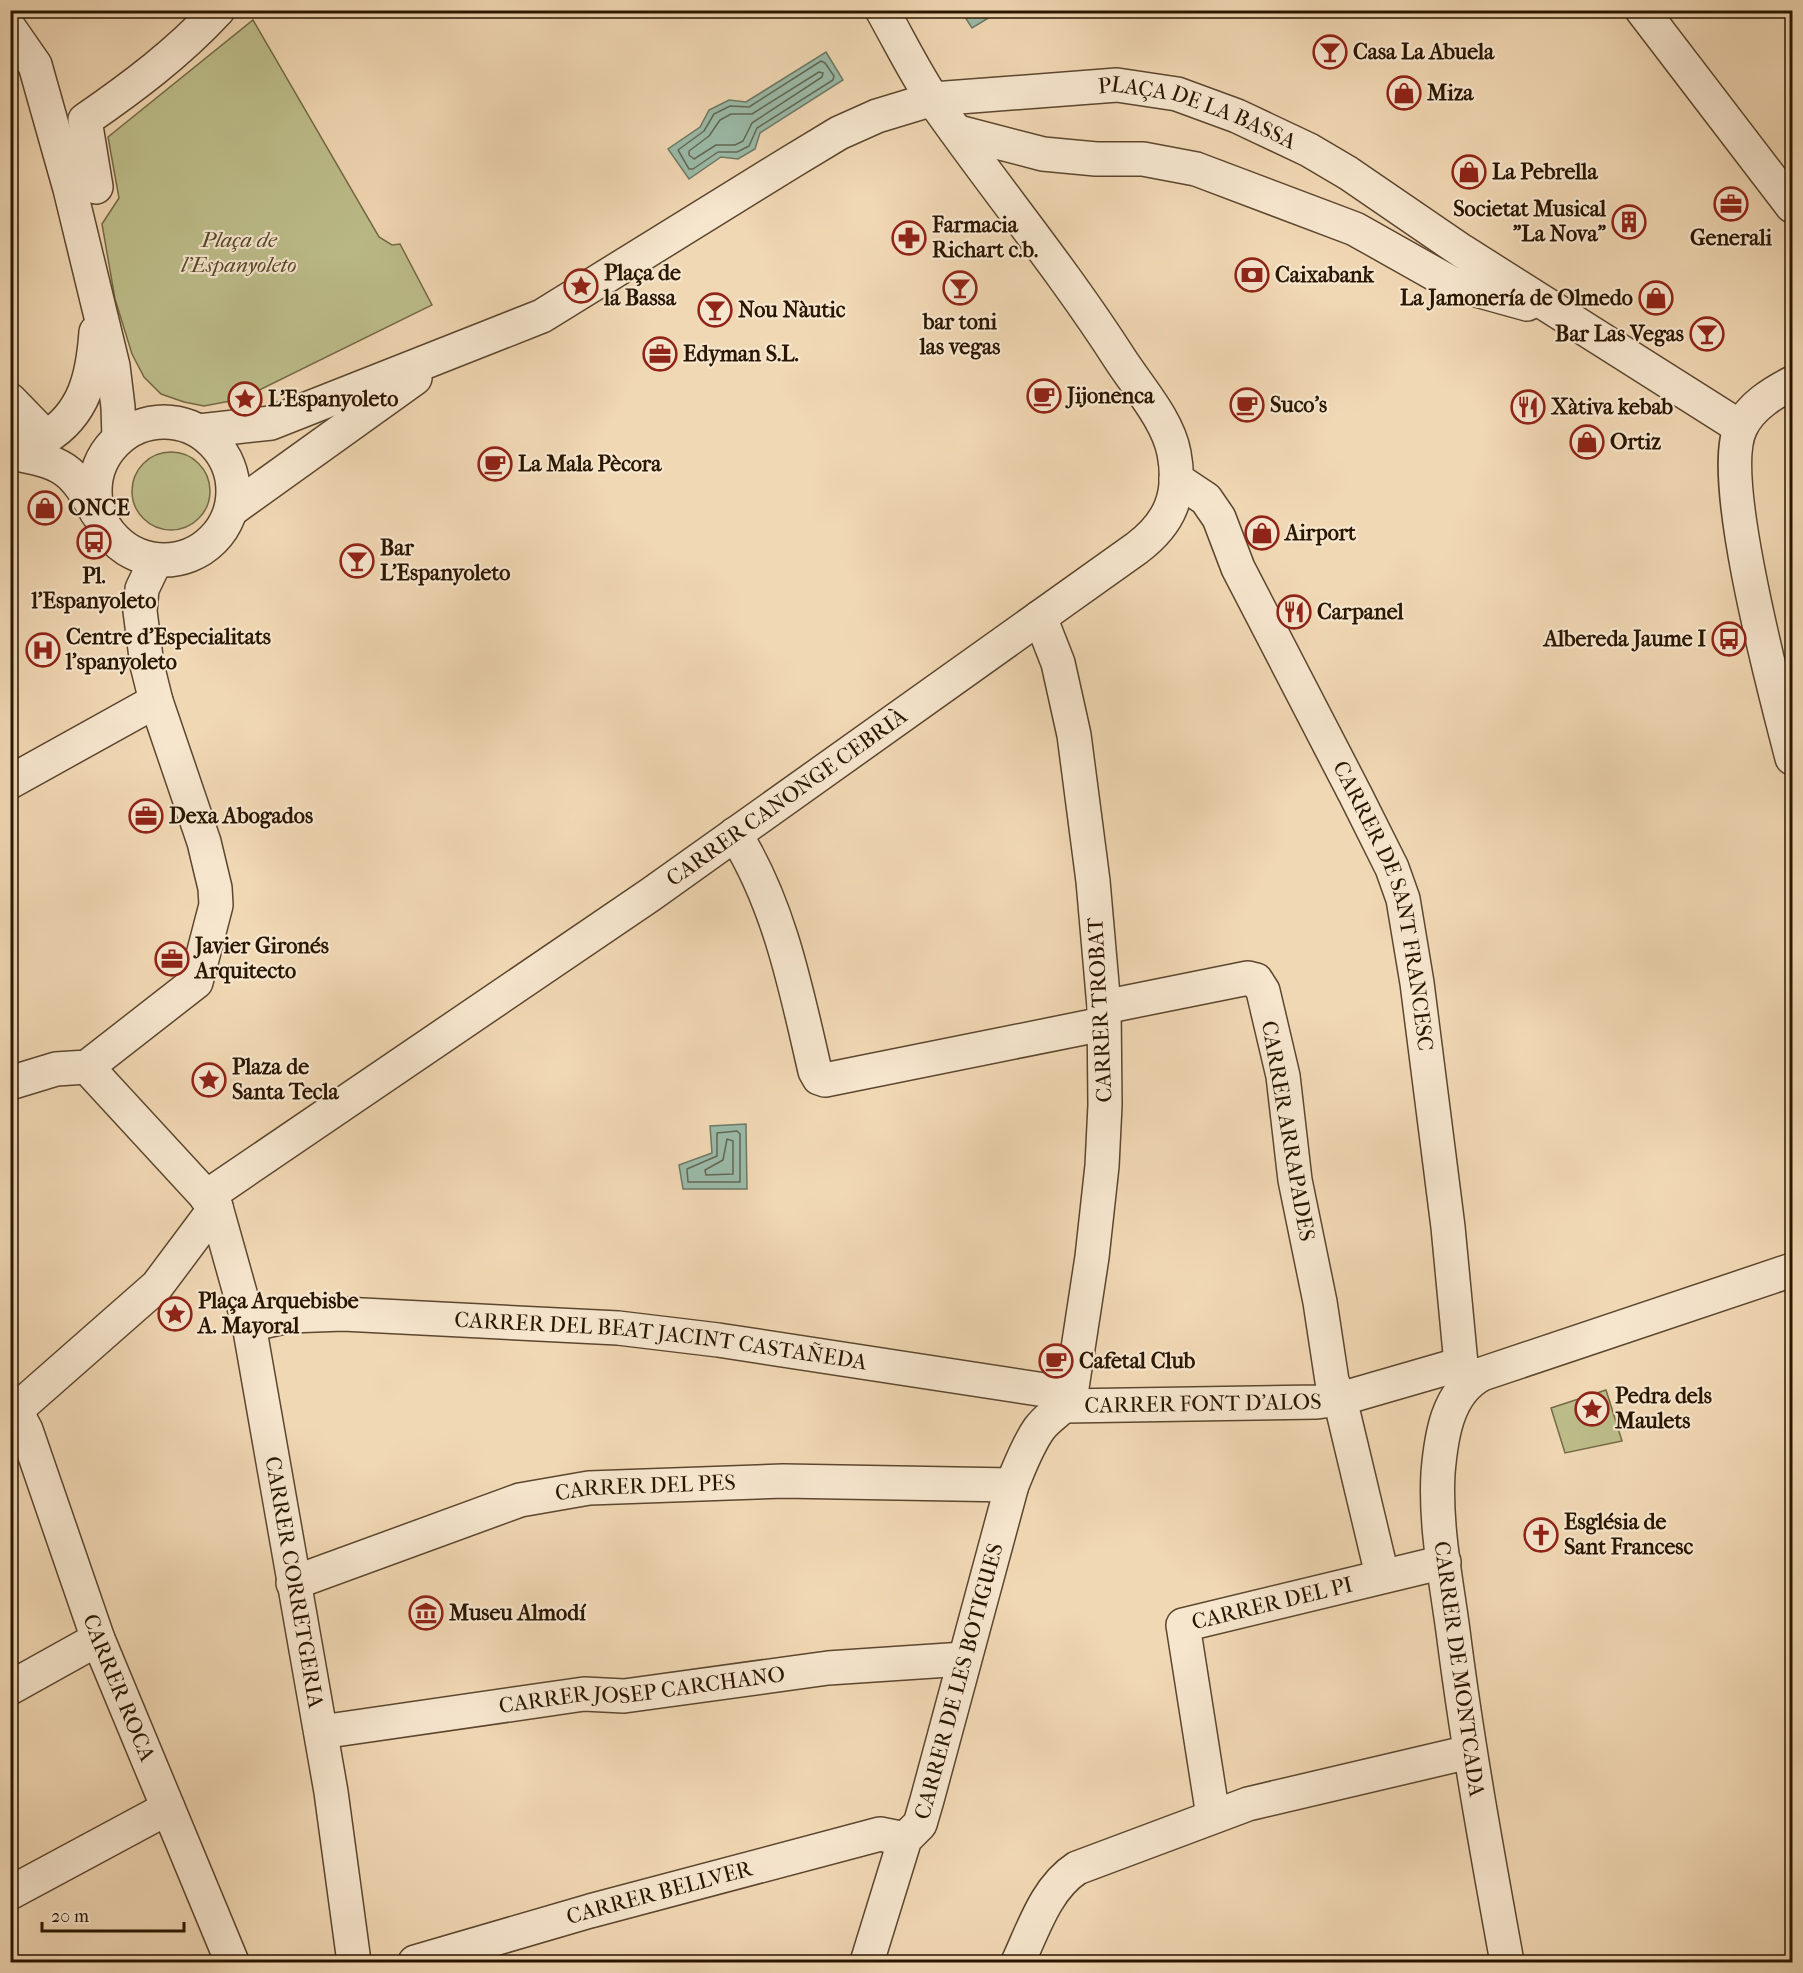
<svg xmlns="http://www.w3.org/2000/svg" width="1803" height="1973" font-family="'IM FELL French Canon',serif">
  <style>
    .green { fill: #bdbe8b; stroke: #746a46; stroke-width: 1.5 }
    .water { fill: #9bbba9; stroke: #6e7966; stroke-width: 1.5 }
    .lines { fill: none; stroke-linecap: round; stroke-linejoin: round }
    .shore { stroke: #626855; stroke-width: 1.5 }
    .minor-casing { stroke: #5c462e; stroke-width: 36 }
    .minor { stroke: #f6e6ce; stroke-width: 33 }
    .labels { text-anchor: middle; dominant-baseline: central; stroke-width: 4.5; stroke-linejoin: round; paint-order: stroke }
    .poi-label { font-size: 22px; font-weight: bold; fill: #2a1601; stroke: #f6e6ce; text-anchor: start }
    .street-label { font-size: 22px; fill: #2a1601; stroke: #f6e6ce }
    .park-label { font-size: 22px; font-style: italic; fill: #56482a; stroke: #f6e6ce }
  </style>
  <rect width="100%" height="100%" fill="#f1d8b4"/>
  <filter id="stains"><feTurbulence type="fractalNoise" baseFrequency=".00333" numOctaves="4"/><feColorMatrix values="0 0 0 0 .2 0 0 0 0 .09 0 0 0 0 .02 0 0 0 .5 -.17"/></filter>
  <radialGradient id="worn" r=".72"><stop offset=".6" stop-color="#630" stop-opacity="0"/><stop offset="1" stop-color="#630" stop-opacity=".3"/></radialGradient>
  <!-- green -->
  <path class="green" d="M253 20 379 237 392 245 400 244 432 305 241 399 204 406 184 402 161 394 144 377 132 354 115 299 102 224 119 198 108 137Z
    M132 491a39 39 0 1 1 78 0a39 39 0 1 1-78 0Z
    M1606 1390 1622 1441 1565 1453 1551 1408Z"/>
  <!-- water -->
  <path class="water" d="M961 11H1000L972 28Z
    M826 52 843 80 760 133 755 149 738 159 721 157 689 179 668 149 700 127 709 110 729 100 746 102Z
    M746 1124 747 1189H683L679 1165 712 1153 710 1126Z"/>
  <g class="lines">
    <!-- shore -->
    <path class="shore" d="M821 61 825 63 834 76 833 80 757 128 749 146 737 152H718L693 169H689L678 150 704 131 714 114 730 106 749 107Z
      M819 72 823 73 822 77 752 123 743 141 735 145H716L694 159 689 155V151L709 136 720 120 731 114H752Z
      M737 1131 740 1134V1182H688L687 1169 717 1156V1133Z
      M727 1139 733 1141V1174L706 1175 705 1170 723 1160Z"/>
    <!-- minor casing -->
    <g class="minor-casing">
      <g id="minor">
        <path d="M1642 10 1792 206"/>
        <path d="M10 29 35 65 70 189 113 366 118 407 119 438"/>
        <path d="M958 132 1043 154 1096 159H1143L1196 169 1355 229 1451 283 1527 304"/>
        <path d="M96 187 85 120C133 87 178 53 218 10"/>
        <path d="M1792 383C1773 393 1751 406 1741 427 1716 476 1777 699 1792 758"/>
        <path d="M10 400 46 437"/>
        <circle cx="164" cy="491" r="69"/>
        <path id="s1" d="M199 431 271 423 542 316 791 162 839 133 877 116 933 99 1117 85 1177 94 1237 116 1309 150 1348 173 1462 251 1740 427"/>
        <path d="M12 453C63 463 72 467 97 513"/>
        <path d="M10 454C22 448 34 444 45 438 85 414 93 375 96 332"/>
        <path id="s2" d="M1176 479 1206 499 1219 518 1238 568 1356 796 1392 868 1403 899 1417 983 1448 1227 1461 1364 1470 1381"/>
        <path d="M231 510 415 378"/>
        <path d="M10 782 156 701"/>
        <path d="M735 834C780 906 796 989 815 1071L819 1078 825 1080 1103 1024"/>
        <path id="s3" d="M87 1067 216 1207 249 1325 331 1792 354 1962"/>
        <path d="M10 1083 56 1069 87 1067 196 982 216 905 215 888 204 842 156 701 147 665 140 611 142 589 156 560"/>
        <path id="s4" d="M206 1197 650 895 1137 548C1170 523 1182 495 1174 453 1168 420 1138 387 1120 359 1063 270 995 188 934 101 915 73 899 40 882 10"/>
        <path id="s5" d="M249 1325 289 1316 343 1314 618 1328 718 1340 1071 1394"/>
        <path id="s6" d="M10 1400 26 1430 98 1639 232 1962"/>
        <path id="s7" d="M1065 1406 1317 1402 1340 1399 1332 1381 1320 1302 1295 1180 1283 1076 1263 991 1256 980 1248 978 1104 1007"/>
        <path d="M16 1410 157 1286 216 1207"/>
        <path d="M1382 1575 1340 1399 1461 1364"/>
        <path id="s8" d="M293 1583 520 1500 589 1488 783 1481 1012 1485"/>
        <path d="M10 1688 98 1639"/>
        <path id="s9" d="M321 1732 584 1694 624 1696 828 1668 964 1659"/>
        <path id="s10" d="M1213 1816 1183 1625 1444 1562"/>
        <path d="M10 1893 168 1808"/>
        <path id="s11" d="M415 1962 590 1911 880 1834 905 1839"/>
        <path id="s12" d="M867 1962 905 1839 920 1824 927 1800 1012 1485C1020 1466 1027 1446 1039 1429 1049 1415 1064 1410 1071 1394L1092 1257 1102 1166 1105 1105 1104 1007 1093 881 1074 735 1058 663 1040 617"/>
        <path d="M1018 1962C1033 1930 1046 1888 1077 1868L1248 1804 1469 1752"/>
        <path d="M1507 1962C1487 1852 1467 1742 1453 1631 1446 1579 1435 1526 1438 1473 1441 1437 1447 1392 1482 1374L1792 1270"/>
      </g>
    </g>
    <!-- minor -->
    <use href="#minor" class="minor"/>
  </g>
  <!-- icons -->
  <defs>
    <g id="bar-ring" transform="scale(1.725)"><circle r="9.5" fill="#f6e6ce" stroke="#8f2418" stroke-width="1.5"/><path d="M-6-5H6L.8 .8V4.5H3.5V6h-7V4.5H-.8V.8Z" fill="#8f2418"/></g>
    <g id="shop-ring" transform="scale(1.725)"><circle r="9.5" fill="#f6e6ce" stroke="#8f2418" stroke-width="1.5"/><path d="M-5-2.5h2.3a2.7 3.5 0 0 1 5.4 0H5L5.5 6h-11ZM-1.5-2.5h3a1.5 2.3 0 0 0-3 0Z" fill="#8f2418"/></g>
    <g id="office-ring" transform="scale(1.725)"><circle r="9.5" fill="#f6e6ce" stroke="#8f2418" stroke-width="1.5"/><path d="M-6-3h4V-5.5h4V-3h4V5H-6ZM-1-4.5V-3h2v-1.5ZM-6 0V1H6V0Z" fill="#8f2418"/></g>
    <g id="building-ring" transform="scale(1.725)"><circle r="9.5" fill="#f6e6ce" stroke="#8f2418" stroke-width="1.5"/><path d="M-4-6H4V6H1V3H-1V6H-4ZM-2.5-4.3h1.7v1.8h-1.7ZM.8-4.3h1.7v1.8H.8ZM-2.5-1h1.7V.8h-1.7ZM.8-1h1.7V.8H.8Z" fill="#8f2418"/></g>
    <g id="pharmacy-ring" transform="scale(1.725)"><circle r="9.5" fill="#f6e6ce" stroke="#8f2418" stroke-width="1.5"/><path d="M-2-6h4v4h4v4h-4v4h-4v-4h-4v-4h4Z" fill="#8f2418"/></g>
    <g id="bank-ring" transform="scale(1.725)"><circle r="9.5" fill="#f6e6ce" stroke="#8f2418" stroke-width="1.5"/><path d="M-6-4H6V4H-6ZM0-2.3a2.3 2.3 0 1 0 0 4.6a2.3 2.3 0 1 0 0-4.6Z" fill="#8f2418"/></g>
    <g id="sight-ring" transform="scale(1.725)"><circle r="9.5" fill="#f6e6ce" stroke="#8f2418" stroke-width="1.5"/><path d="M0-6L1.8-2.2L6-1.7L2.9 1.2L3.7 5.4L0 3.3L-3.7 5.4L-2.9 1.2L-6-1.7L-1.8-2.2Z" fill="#8f2418"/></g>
    <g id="cafe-ring" transform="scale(1.725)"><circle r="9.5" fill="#f6e6ce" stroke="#8f2418" stroke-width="1.5"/><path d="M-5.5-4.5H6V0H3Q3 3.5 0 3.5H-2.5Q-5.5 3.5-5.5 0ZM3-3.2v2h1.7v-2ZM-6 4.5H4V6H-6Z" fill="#8f2418"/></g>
    <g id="restaurant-ring" transform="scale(1.725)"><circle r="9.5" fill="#f6e6ce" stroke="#8f2418" stroke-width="1.5"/><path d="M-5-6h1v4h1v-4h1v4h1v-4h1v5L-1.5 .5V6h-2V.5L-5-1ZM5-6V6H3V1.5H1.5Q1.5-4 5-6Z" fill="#8f2418"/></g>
    <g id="bus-ring" transform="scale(1.725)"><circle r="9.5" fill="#f6e6ce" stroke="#8f2418" stroke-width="1.5"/><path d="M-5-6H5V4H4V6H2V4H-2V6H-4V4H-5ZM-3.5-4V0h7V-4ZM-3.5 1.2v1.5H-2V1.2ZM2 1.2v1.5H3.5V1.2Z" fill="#8f2418"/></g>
    <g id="hospital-ring" transform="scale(1.725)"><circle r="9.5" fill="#f6e6ce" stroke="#8f2418" stroke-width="1.5"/><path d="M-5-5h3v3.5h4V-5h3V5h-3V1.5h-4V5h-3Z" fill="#8f2418"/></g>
    <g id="church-ring" transform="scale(1.725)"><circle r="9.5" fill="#f6e6ce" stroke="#8f2418" stroke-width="1.5"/><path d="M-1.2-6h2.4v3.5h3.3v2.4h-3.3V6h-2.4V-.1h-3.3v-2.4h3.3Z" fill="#8f2418"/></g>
    <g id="museum-ring" transform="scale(1.725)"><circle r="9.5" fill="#f6e6ce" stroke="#8f2418" stroke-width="1.5"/><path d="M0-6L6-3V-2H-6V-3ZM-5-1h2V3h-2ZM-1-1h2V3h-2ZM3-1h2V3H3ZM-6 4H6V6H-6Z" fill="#8f2418"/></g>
  </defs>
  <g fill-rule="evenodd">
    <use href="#bar-ring" x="1330" y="52"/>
    <use href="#shop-ring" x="1404" y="93"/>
    <use href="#shop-ring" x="1469" y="172"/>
    <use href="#office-ring" x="1731" y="204"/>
    <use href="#building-ring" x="1629" y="222"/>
    <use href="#pharmacy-ring" x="909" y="238"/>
    <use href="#bank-ring" x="1252" y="275"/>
    <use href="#sight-ring" x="581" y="286"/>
    <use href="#bar-ring" x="960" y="288"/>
    <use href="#shop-ring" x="1656" y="298"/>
    <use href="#bar-ring" x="715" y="310"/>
    <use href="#bar-ring" x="1707" y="334"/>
    <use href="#office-ring" x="660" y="354"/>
    <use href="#cafe-ring" x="1044" y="396"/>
    <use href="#sight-ring" x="245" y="399"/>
    <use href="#cafe-ring" x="1247" y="405"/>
    <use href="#restaurant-ring" x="1528" y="407"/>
    <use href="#shop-ring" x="1587" y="442"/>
    <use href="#cafe-ring" x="495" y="464"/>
    <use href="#shop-ring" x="45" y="508"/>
    <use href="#shop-ring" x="1262" y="533"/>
    <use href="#bus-ring" x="94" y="542"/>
    <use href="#bar-ring" x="357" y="561"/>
    <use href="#restaurant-ring" x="1294" y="612"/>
    <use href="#bus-ring" x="1729" y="639"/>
    <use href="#hospital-ring" x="43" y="650"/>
    <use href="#office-ring" x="146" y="816"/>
    <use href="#office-ring" x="172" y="959"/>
    <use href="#sight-ring" x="209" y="1080"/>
    <use href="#sight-ring" x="175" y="1314"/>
    <use href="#cafe-ring" x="1056" y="1361"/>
    <use href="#sight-ring" x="1592" y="1409"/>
    <use href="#church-ring" x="1541" y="1535"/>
    <use href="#museum-ring" x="426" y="1613"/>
  </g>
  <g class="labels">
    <!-- poi labels -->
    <g class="poi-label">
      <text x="1353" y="52">Casa La Abuela</text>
      <text x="1427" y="93">Miza</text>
      <text x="1492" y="172">La Pebrella</text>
      <text x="1606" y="209" text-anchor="end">Societat Musical<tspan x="1606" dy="25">"La Nova"</tspan></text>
      <text x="932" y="225">Farmacia<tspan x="932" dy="25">Richart c.b.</tspan></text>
      <text x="1731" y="238" text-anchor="middle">Generali</text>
      <text x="604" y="273">Plaça de<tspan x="604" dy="25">la Bassa</tspan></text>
      <text x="1275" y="275">Caixabank</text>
      <text x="1633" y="298" text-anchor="end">La Jamonería de Olmedo</text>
      <text x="738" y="310">Nou Nàutic</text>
      <text x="960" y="322" text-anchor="middle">bar toni<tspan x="960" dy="25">las vegas</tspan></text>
      <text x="1684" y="334" text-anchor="end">Bar Las Vegas</text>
      <text x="683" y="354">Edyman S.L.</text>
      <text x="1067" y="396">Jijonenca</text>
      <text x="268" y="399">L'Espanyoleto</text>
      <text x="1270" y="405">Suco's</text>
      <text x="1551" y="407">Xàtiva kebab</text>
      <text x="1610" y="442">Ortiz</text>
      <text x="518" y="464">La Mala Pècora</text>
      <text x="68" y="508">ONCE</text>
      <text x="1285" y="533">Airport</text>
      <text x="380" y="548">Bar<tspan x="380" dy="25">L'Espanyoleto</tspan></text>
      <text x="94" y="576" text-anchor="middle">Pl.<tspan x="94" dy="25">l'Espanyoleto</tspan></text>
      <text x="1317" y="612">Carpanel</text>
      <text x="66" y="637">Centre d'Especialitats<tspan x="66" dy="25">l'spanyoleto</tspan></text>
      <text x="1706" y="639" text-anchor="end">Albereda Jaume I</text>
      <text x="169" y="816">Dexa Abogados</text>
      <text x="195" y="946">Javier Gironés<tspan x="195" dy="25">Arquitecto</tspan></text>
      <text x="232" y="1067">Plaza de<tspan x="232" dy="25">Santa Tecla</tspan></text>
      <text x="198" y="1301">Plaça Arquebisbe<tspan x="198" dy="25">A. Mayoral</tspan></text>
      <text x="1079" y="1361">Cafetal Club</text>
      <text x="1615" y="1396">Pedra dels<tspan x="1615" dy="25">Maulets</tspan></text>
      <text x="1564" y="1522">Església de<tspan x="1564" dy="25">Sant Francesc</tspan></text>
      <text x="449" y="1613">Museu Almodí</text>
    </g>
    <!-- street labels -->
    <g class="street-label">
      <text stroke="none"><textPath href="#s1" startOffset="1082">PLAÇA DE LA BASSA</textPath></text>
      <text stroke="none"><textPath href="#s4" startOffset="705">CARRER CANONGE CEBRIÀ</textPath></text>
      <text stroke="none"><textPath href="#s2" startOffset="484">CARRER DE SANT FRANCESC</textPath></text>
      <text transform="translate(1100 1010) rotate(-93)">CARRER TROBAT</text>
      <text transform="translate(1288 1131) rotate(80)">CARRER ARRAPADES</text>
      <text stroke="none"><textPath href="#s5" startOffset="414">CARRER DEL BEAT JACINT CASTAÑEDA</textPath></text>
      <text stroke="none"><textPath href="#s7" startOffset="138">CARRER FONT D'ALOS</textPath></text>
      <text stroke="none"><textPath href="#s8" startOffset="368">CARRER DEL PES</textPath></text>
      <text stroke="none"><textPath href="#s3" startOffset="574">CARRER CORRETGERIA</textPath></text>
      <text stroke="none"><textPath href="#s10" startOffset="285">CARRER DEL PI</textPath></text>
      <text transform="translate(1459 1669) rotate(82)">CARRER DE MONTCADA</text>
      <text stroke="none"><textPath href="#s12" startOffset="298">CARRER DE LES BOTIGUES</textPath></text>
      <text stroke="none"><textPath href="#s6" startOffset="308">CARRER ROCA</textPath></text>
      <text stroke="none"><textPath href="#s9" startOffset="324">CARRER JOSEP CARCHANO</textPath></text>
      <text stroke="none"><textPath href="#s11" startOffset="254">CARRER BELLVER</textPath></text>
    </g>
    <!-- park labels -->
    <g class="park-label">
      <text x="239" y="240">Plaça de<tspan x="239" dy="25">l'Espanyoleto</tspan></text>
    </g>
  </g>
  <!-- margin -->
  <rect width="1803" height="1973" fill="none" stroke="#f1d8b4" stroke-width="36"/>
  <rect x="12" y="12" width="1779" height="1949" fill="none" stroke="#2a1601" stroke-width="3"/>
  <rect x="18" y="18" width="1767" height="1937" fill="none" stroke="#2a1601" stroke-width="1.5"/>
  <!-- scale -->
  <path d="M42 1922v9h142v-9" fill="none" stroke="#2a1601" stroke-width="3"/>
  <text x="51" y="1922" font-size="18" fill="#2a1601" stroke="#f6e6ce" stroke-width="4.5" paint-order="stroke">20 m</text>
  <rect width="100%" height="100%" filter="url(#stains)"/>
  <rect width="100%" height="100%" fill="url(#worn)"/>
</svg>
